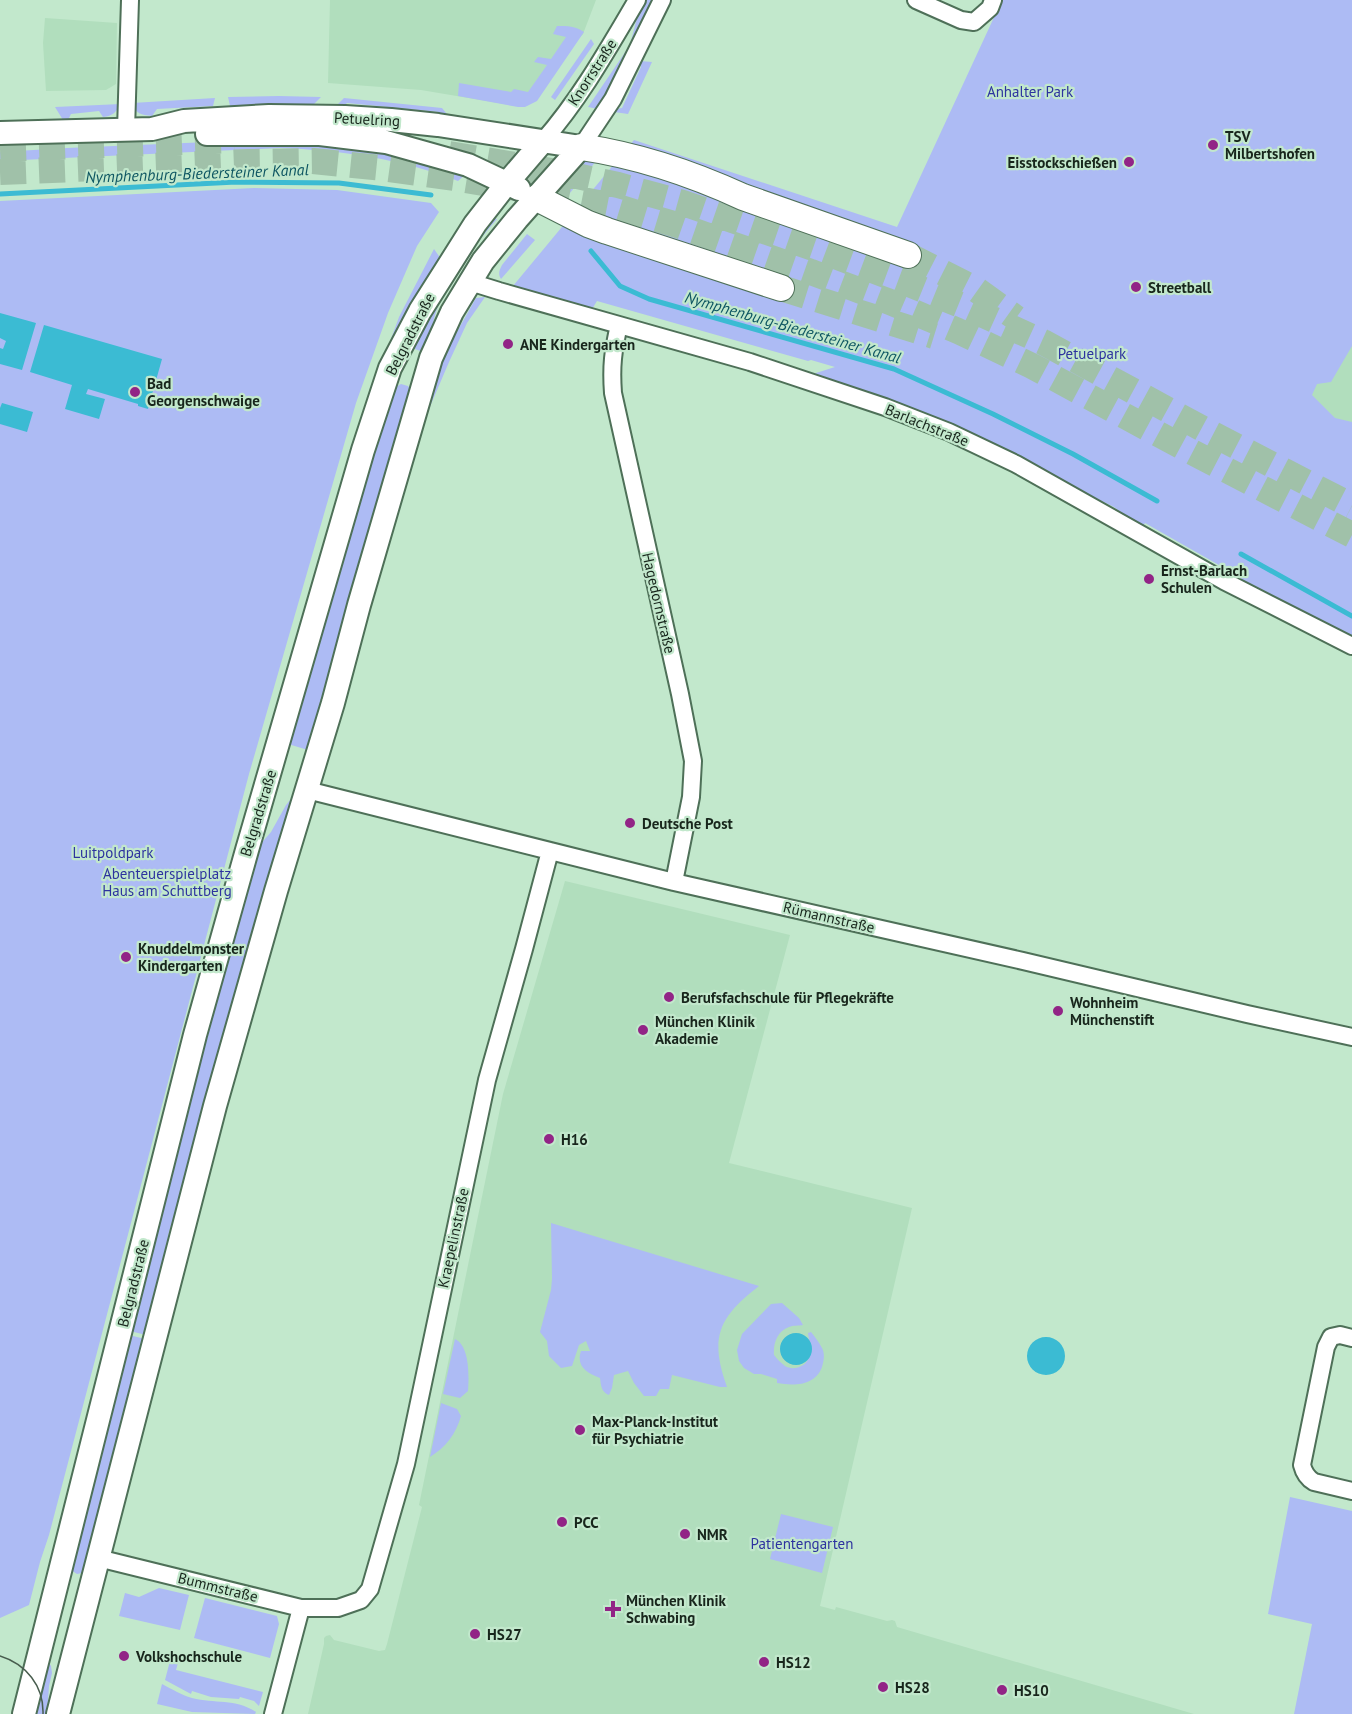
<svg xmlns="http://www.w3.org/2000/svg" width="1352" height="1714" font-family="'PT Sans',sans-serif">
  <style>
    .built { fill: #b1debd }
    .green { fill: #adbbf4 }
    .water { fill: #3bbbd3 }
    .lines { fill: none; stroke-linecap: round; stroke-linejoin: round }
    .stream { stroke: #3bbbd3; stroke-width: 5 }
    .highway-tunnel { stroke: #a0c1a9; stroke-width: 26; stroke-dasharray: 26 13; stroke-linecap: butt }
    .minor-casing { stroke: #4e7058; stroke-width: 20 }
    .major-casing { stroke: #4e7058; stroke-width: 26 }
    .highway-casing { stroke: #4e7058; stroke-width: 28 }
    .minor { stroke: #fff; stroke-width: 16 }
    .major { stroke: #fff; stroke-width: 22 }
    .highway { stroke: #fff; stroke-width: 26 }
    .tram { stroke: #485d4e; stroke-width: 1.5 }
    .poi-dot { fill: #922486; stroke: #c2e8cc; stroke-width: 2 }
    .labels { text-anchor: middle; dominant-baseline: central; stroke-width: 4.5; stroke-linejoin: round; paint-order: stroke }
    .street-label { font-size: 15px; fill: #18261c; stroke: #c2e8cc }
    .park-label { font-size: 15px; fill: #2d339f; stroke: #c2e8cc }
    .poi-label { font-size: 15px; font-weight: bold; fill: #18261c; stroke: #c2e8cc; text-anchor: start }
    .water-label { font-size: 16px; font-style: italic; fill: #0e5662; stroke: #c2e8cc }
  </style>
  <rect width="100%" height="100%" fill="#c2e8cc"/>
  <!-- built -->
  <path class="built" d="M330 0H596L583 34 516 106 421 90 328 83Z
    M45 18 117 23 116 84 106 90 46 91 43 43Z
    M1352 218V436L1287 421Z
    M565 881 790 935 729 1163 912 1208 820 1606 835 1610 836 1607 887 1621 892 1620 895 1621 897 1627 1194 1714H308L324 1644V1638L326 1636 330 1635 334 1640 379 1651 385 1650 387 1644 422 1507 419 1505 503 1094Z"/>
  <!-- green -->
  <path class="green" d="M645 0H653L598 109 588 107 630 45 638 14Z
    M1002 0H1352V346L1331 382 1317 384 1312 395 1335 418 1352 422V640L1253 585 1231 579 1233 573 1145 523 1142 528 1114 507 937 420 815 374 816 373 835 367 811 360 808 361 597 301 592 309 513 286 634 140 897 227Z
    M557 26C568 26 575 26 584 32L537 101 525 107H518L458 96 459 83 511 92 514 89 528 92 547 65 534 62 538 57 551 59 566 37 553 34Z
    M591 39 594 44 555 100 551 97Z
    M640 61 652 62 628 114 614 112 615 109 622 108 641 67 639 63Z
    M279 96 321 97 310 108 273 109 270 104 230 106 228 97Z
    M215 98 213 106 157 109 152 116C141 115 136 114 132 103Z
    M344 98 442 108 451 119 445 118 439 112 347 103 340 109H333Z
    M121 104C116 112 113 116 103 117L99 111 71 114 68 120H63L55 107Z
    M280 139 367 148 468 172 458 181C402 159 340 150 279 148L0 161V152L67 148Z
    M581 160H597L565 199 558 187Z
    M254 188 337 190 431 203 439 212 417 246 388 313 356 403 249 774 49 1535 40 1562 29 1605 0 1618V201Z
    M489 216 497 219C475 245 442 285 434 319 432 328 431 337 430 347L423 352 415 349 414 340Z
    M527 234 535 240 501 279C498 274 499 271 502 265Z
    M434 249 441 259 366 408 399 317Z
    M485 297 467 323 449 362 423 423 431 387 453 339 476 298Z
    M401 384 408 386 412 393 308 750 288 744 347 534 394 388Z
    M295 794 186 1179 169 1232 146 1335 130 1331 193 1082 258 847 271 832 286 805Z
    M551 1223 759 1286C719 1317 709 1337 727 1387H720L672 1375 669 1389H660L656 1396H644L634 1383 628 1371 614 1375 612 1388 609 1395C601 1392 601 1385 600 1378 586 1373 576 1366 581 1351H590L586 1341 579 1345 572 1366 561 1368 549 1356 547 1341 540 1332 551 1290 552 1279Z
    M782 1303 799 1318 803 1325C799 1326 793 1325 789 1327 777 1331 773 1344 774 1355 777 1359 781 1363 785 1366 793 1371 806 1367 809 1357 812 1349 809 1341 808 1333L811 1332C815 1337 819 1342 822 1348 825 1354 824 1360 822 1367 815 1386 794 1386 777 1383V1379L761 1374H754L744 1368 739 1361 737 1350 742 1334 771 1304Z
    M129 1335 145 1339 85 1570 82 1573 77 1574 71 1570Z
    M455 1339C470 1346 469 1377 468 1391L460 1398 443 1394Z
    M441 1403 457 1409 461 1416C456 1434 446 1447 430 1457Z
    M1290 1497 1352 1511V1714H1294L1312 1624 1268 1614Z
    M781 1514 833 1527 822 1573 770 1559Z
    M159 1588 189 1595 180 1630 119 1616 125 1593 139 1597Z
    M205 1598 277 1616 279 1624 270 1658 194 1638Z
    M47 1660 51 1666 52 1673 49 1686 47 1714H33Z
    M170 1661 178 1663 176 1670 263 1692 259 1706 254 1701 240 1697 239 1699 211 1697 192 1691 191 1694 165 1680Z
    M162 1684C172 1689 181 1695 192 1698 215 1704 235 1698 256 1712L255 1714 192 1712 157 1704Z"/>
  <!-- water -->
  <path class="water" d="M0 313 36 323 22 370 0 364V348L3 349 6 341 0 338Z
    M44 325 162 359 148 409 138 406V404L88 389 86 394 105 399 99 419 65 409 72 385 30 372Z
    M2 403 33 412 27 432 0 424V408Z
    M780 1349a16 16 0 1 1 32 0a16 16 0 1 1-32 0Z
    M1027 1356a19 19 0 1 1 38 0a19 19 0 1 1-38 0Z"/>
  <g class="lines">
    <!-- stream -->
    <path class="stream" d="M0 194 236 182 339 183 431 195
      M591 251 620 286 649 299 894 369 993 414 1073 454 1157 501
      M1241 554 1352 616"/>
    <!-- highway-tunnel -->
    <path class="highway-tunnel" d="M0 149 234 140
      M449 154 563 173 618 185 683 203 819 250 899 280 968 308 1043 342 1203 429 1352 506
      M0 172 249 162 313 161 382 168 454 178 557 195 614 206 677 225 811 272 890 302 958 331 1032 366 1190 451 1352 535
      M908 255 977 290 1016 318
      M781 288 934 336"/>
    <!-- minor casing -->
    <g class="minor-casing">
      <path id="minor" d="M916 0 961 20 974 22 990 8 993 0
        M126 130 130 0
        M543 141C580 99 608 49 637 0
        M581 147 613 99 662 0
        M470 282 499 291 750 362 885 407 949 432 1016 464 1224 581 1352 646
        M619 325C613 351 611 366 613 393L680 694 693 761 691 797 674 882
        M307 790 674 882 1023 961 1247 1014 1352 1037
        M1352 1338 1340 1335 1331 1337 1326 1347 1302 1465C1304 1473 1307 1478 1314 1482L1352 1491
        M98 1558 301 1608H338L361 1600 370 1589 406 1464 487 1080 524 949 550 851
        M273 1714 301 1608"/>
    </g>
    <!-- major casing -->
    <g class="major-casing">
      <path id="major" d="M0 133 152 129 184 121 269 116 345 117 391 120 438 125 581 147
        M207 134H320L386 142 468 165 519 189
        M24 1714 195 1035 247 850 363 450 390 368 420 311 475 224 507 183 543 141
        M58 1714 215 1106 276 891 333 703 359 605 431 358 452 312 483 261 517 219 581 147"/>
    </g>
    <!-- highway casing -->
    <g class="highway-casing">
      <path id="highway" d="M581 147C635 155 693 174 743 197L908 255
        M537 198 588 224 607 231 781 288"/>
    </g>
    <!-- minor -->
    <use href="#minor" class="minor"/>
    <!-- major -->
    <use href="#major" class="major"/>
    <!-- highway -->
    <use href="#highway" class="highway"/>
    <!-- tram -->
    <path class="tram" d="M0 1656C26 1664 44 1686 43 1714"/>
  </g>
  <!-- markers -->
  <g class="poi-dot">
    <circle cx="1213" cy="145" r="6"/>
    <circle cx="1129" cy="162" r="6"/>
    <circle cx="1136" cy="287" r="6"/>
    <circle cx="508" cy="344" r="6"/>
    <circle cx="135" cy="392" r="6"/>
    <circle cx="1149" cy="579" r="6"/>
    <circle cx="630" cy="823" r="6"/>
    <circle cx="126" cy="957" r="6"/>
    <circle cx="669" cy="997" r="6"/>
    <circle cx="1058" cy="1011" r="6"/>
    <circle cx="643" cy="1030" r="6"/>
    <circle cx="549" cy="1139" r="6"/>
    <circle cx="580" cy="1430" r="6"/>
    <circle cx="562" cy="1522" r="6"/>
    <circle cx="685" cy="1534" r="6"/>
    <path d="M610 1600h6v6h6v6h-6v6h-6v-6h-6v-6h6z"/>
    <circle cx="475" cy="1634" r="6"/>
    <circle cx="124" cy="1656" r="6"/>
    <circle cx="764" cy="1662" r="6"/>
    <circle cx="883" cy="1687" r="6"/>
    <circle cx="1002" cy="1690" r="6"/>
  </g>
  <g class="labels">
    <!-- street labels -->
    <g class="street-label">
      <text transform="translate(592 72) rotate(-57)">Knorrstraße</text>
      <text transform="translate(367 119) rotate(3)">Petuelring</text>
      <text transform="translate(410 334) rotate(-63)">Belgradstraße</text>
      <text transform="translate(927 425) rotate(22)">Barlachstraße</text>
      <text transform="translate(659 603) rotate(77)">Hagedornstraße</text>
      <text transform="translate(258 813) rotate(-73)">Belgradstraße</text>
      <text transform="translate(829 917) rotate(13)">Rümannstraße</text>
      <text transform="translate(453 1238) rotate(-78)">Kraepelinstraße</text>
      <text transform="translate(133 1283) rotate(-76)">Belgradstraße</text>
      <text transform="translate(218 1587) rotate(14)">Bummstraße</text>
    </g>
    <!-- park labels -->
    <g class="park-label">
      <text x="1030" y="91">Anhalter Park</text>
      <text x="1092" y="353">Petuelpark</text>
      <text x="113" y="852">Luitpoldpark</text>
      <text x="167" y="873">Abenteuerspielplatz<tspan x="167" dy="17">Haus am Schuttberg</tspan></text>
      <text x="802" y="1543">Patientengarten</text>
    </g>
    <!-- poi labels -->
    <g class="poi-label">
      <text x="1225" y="136">TSV<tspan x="1225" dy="17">Milbertshofen</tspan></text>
      <text x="1117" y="162" text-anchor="end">Eisstockschießen</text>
      <text x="1148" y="287">Streetball</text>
      <text x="520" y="344">ANE Kindergarten</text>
      <text x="147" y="383">Bad<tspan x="147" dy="17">Georgenschwaige</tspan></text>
      <text x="1161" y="570">Ernst-Barlach<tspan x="1161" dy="17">Schulen</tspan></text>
      <text x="642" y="823">Deutsche Post</text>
      <text x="138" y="948">Knuddelmonster<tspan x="138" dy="17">Kindergarten</tspan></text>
      <text x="681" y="997">Berufsfachschule für Pflegekräfte</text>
      <text x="1070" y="1002">Wohnheim<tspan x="1070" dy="17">Münchenstift</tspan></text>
      <text x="655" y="1021">München Klinik<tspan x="655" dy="17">Akademie</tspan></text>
      <text x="561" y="1139">H16</text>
      <text x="592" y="1421">Max-Planck-Institut<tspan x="592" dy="17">für Psychiatrie</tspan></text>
      <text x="574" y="1522">PCC</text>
      <text x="697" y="1534">NMR</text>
      <text x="626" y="1600">München Klinik<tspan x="626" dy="17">Schwabing</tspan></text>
      <text x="487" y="1634">HS27</text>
      <text x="136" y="1656">Volkshochschule</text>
      <text x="776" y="1662">HS12</text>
      <text x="895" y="1687">HS28</text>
      <text x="1014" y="1690">HS10</text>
    </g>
    <!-- water labels -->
    <g class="water-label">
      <text transform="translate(197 173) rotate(-2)">Nymphenburg-Biedersteiner Kanal</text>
      <text transform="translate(793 327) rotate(16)">Nymphenburg-Biedersteiner Kanal</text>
    </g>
  </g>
</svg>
